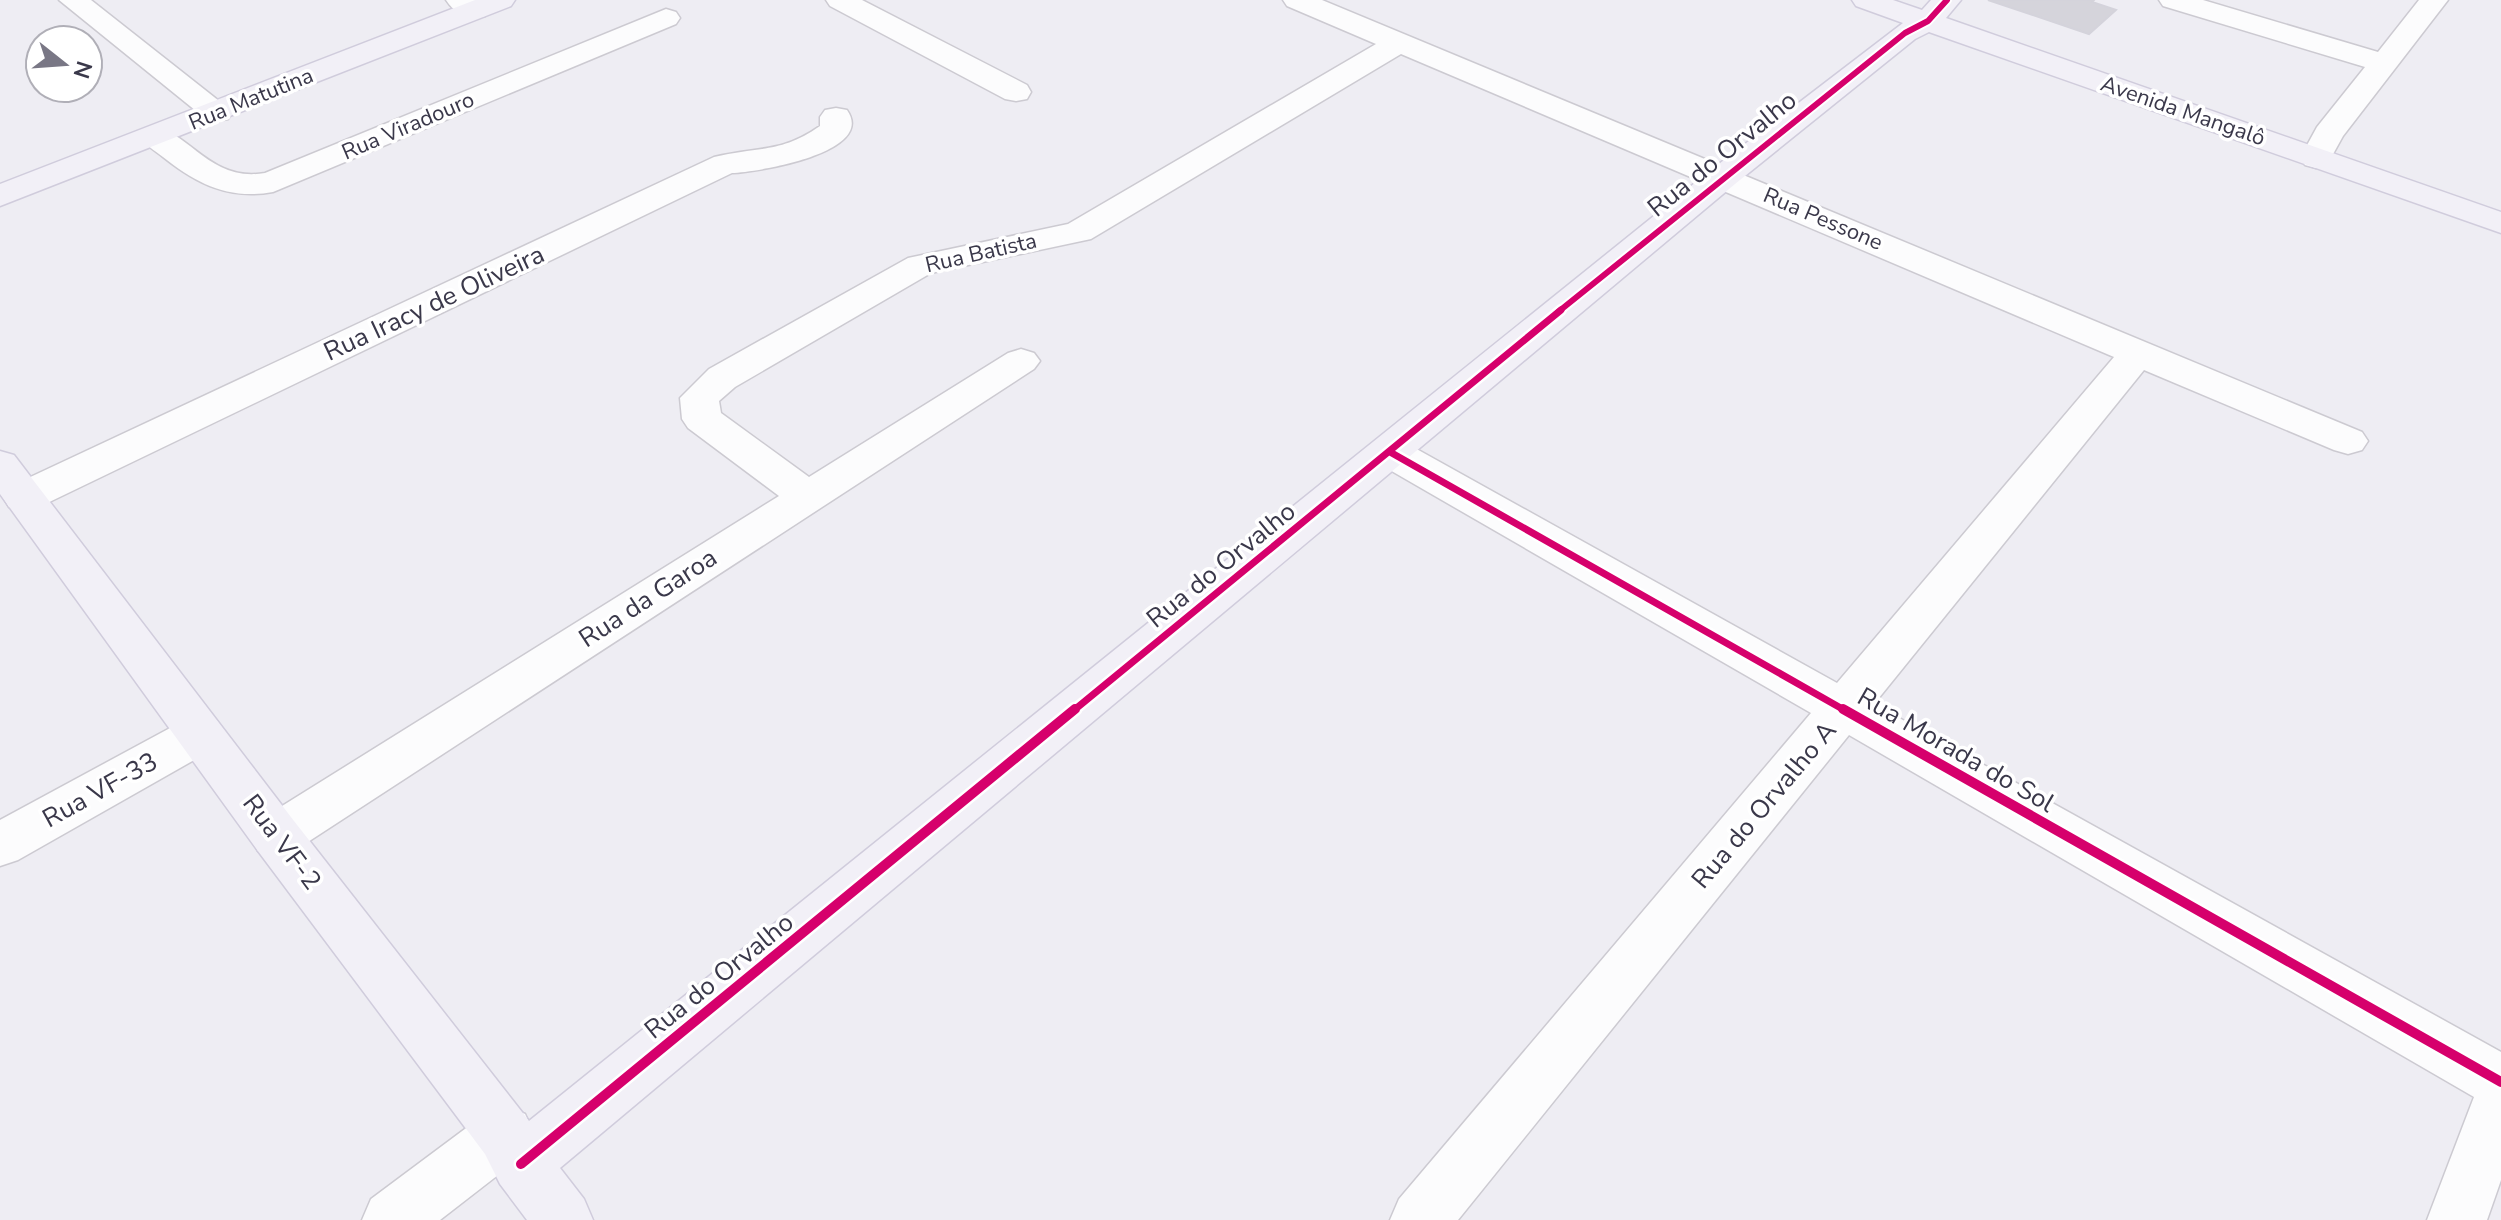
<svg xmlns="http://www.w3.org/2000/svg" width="2501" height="1220" font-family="'Nunito Sans',sans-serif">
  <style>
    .building { fill: #d5d4db; stroke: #d4d3db; stroke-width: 2 }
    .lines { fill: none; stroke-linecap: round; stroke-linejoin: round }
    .street-casing { stroke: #cccad1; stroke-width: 3 }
    .secondary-casing { stroke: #d0ccdc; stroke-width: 3 }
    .street { fill: #fcfcfd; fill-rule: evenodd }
    .secondary { fill: #f2f0f7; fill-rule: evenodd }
    .cycleway-far2-casing { stroke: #fff; stroke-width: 10 }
    .cycleway-far1-casing { stroke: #fff; stroke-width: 12 }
    .cycleway-casing { stroke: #fff; stroke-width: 15 }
    .cycleway-far2 { stroke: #d6006c; stroke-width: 6 }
    .cycleway-far1 { stroke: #d6006c; stroke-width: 7 }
    .cycleway { stroke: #d6006c; stroke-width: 10 }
    .labels { text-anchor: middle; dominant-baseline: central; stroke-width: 7; stroke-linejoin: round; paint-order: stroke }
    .far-street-label { font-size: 22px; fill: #3a384a; stroke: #fff }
    .street-label { font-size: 26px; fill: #3a384a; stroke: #fff }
  </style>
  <rect width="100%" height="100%" fill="#eeedf3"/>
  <!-- building -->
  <path class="building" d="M1988 0H2094L2092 2 2116 10 2089 34Z"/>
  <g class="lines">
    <!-- street casing -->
    <g class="street-casing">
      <path id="street" d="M59 0H91L233 112 228 119 217 121 206 119Z
        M446 0H479L489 10 485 16C469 20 455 14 446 0Z
        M826 0H862L1027 85 1031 92 1027 99 1016 101 1005 99 830 6Z
        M1283 0H1322L2362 432 2368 441 2362 450 2348 454 2334 450 2144 370 1874 704 2501 1052V1180L2487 1220H2427L2474 1097 1849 735 1458 1220H1390L1399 1199 1811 713 1376 462 1370 452 1376 442 1390 439 1404 442 1837 683 2114 357 1401 54 1091 239 931 273 735 387 719 401 721 413 809 477 1008 353 1021 349 1034 353 1040 361 1034 369 294 851 276 857 258 851 251 836 258 821 779 496 688 428 682 419 680 398 709 369 908 258 1068 224 1376 44 1287 6Z
        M2159 0H2203L2378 52 2419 0H2448L2343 136 2327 165 2316 168 2305 165 2300 158 2317 127 2365 67 2163 6Z
        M666 9 676 12 680 18 676 24 273 192C229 200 197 184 163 157 154 150 145 145 139 136L144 129C184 119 205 184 265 173Z
        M836 108 847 110C877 153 757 172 732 173L39 507 24 511 9 507 3 497 9 487 714 157C758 146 780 154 820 126V117L825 110Z
        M200 715 217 721 224 734 217 747 18 860 0 866V820L183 721Z
        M505 1106 525 1114 534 1134 525 1154 440 1220H362L371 1199 485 1114Z"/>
    </g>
    <!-- secondary casing -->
    <g class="secondary-casing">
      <path id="secondary" d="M475 0H515L511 6 0 206V184Z
        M1852 0H1893L1922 10 1931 0H1961L1946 18 2501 212V233L1929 32 1915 39 1735 184 560 1168 584 1199 593 1220H527L500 1184 485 1154 258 851 0 494V451L14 455 294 821 529 1121 1711 170 1903 23 1856 6Z"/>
    </g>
    <!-- street -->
    <use href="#street" class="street"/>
    <!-- secondary -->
    <use href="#secondary" class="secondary"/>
    <!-- cycleway-far2 casing -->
    <g class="cycleway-far2-casing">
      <path id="cycleway-far2" d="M1558 312 1905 33 1928 21 1947 0"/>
    </g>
    <!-- cycleway-far1 casing -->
    <g class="cycleway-far1-casing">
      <path id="cycleway-far1" d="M1390 452 1846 711
        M1073 711 1561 310"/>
    </g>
    <!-- cycleway casing -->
    <g class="cycleway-casing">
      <path id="cycleway" d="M1843 709 2501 1082
        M521 1164 1075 709"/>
    </g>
    <!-- cycleway-far2 -->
    <use href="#cycleway-far2" class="cycleway-far2"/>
    <!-- cycleway-far1 -->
    <use href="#cycleway-far1" class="cycleway-far1"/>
    <!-- cycleway -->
    <use href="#cycleway" class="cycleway"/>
  </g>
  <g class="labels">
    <!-- far-street labels -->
    <g class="far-street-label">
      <text transform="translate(251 99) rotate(-22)">Rua Matutina</text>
      <text transform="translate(2183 111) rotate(19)">Avenida Mangalô</text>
      <text transform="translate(408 126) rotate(-23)">Rua Viradouro</text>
      <text transform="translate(1823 219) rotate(23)">Rua Pessone</text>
      <text transform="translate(981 253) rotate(-13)">Rua Batista</text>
    </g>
    <!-- street labels -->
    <g class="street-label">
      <text transform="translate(1722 154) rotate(-39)">Rua do Orvalho</text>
      <text transform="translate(434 303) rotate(-25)">Rua Iracy de Oliveira</text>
      <text transform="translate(1221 565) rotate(-39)">Rua do Orvalho</text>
      <text transform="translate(648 598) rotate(-33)">Rua da Garoa</text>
      <text transform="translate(1956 750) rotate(30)">Rua Morada do Sol</text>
      <text transform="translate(100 790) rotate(-29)">Rua VF-33</text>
      <text transform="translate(1764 805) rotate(-50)">Rua do Orvalho A</text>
      <text transform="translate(282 842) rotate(53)">Rua VF-2</text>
      <text transform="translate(719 976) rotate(-39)">Rua do Orvalho</text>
    </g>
  </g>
  <!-- north arrow -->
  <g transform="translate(64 64) rotate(107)"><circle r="38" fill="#ffffff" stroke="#b0afb7" stroke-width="2"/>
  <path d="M0-6L14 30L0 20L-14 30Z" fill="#797785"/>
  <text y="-12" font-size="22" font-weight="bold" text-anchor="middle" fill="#3a384a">N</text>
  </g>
</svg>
